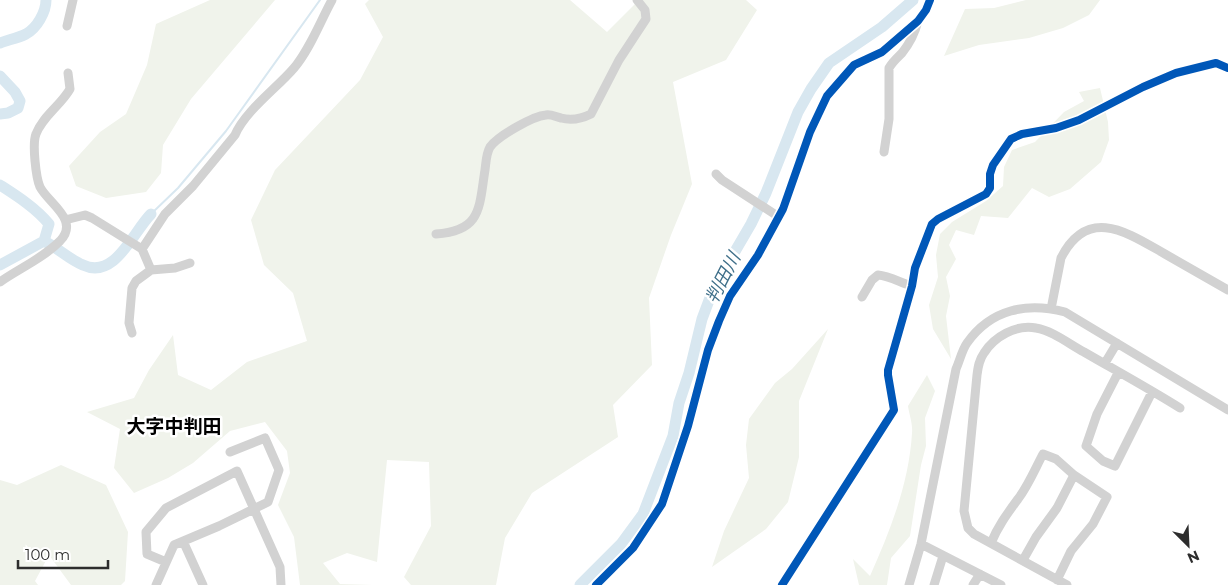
<svg xmlns="http://www.w3.org/2000/svg" width="1228" height="585" font-family="Montserrat,'Noto Sans JP',sans-serif">
  <style>
    .green { fill: #f0f3eb }
    .lines { fill: none; stroke-linecap: round; stroke-linejoin: round }
    .stream { stroke: #d8e7f0; stroke-width: 2 }
    .river { stroke: #d8e7f0; stroke-width: 11 }
    .minor { stroke: #d2d2d2; stroke-width: 9 }
    .cycleway-casing { stroke: #fff; stroke-width: 11 }
    .cycleway { stroke: #0057b8; stroke-width: 8 }
    .labels { text-anchor: middle; dominant-baseline: central; stroke-width: 5; stroke-linejoin: round; paint-order: stroke }
    .water-label { font-size: 18px; font-style: italic; fill: #40708a; stroke: #fff }
    .quarter-label { font-size: 19px; font-weight: bold; fill: #000; stroke: #fff }
  </style>
  <rect width="100%" height="100%" fill="#fff"/>
  <!-- green -->
  <path class="green" d="M210 0H275L191 99 163 145 161 173 146 192 106 198 76 186 69 166 100 132 126 114 147 65 156 24Z
    M369 0H570L607 32 639 0H746L757 10 726 60 673 82 692 184 671 235 649 298 652 365 613 405 618 437 532 493 505 538 496 585H411L404 577 431 526 429 462 387 460 377 562 347 553 323 563 340 584 373 585H300L294 537 278 505 290 473 287 451 265 422 230 431 193 463 168 478 134 493 114 468 120 429 87 412 134 398 149 370 173 335 178 375 211 390 247 362 307 341 293 293 264 265 251 220 275 170 360 80 383 37 365 4Z
    M1026 0H1100L1089 15 1063 28 1029 38 979 45 944 56 965 9 994 8Z
    M1100 88 1108 122 1109 140 1101 162 1070 189 1049 197 1032 188 1008 218 981 216 974 235 956 230 949 245 956 259 946 277 950 296 946 316 951 359 933 329 929 305 938 277 936 255 940 234 952 222 986 201 1003 186 1004 167 1012 150 1035 142 1064 112 1084 101 1079 92Z
    M828 329 799 401V457L788 502 766 529 712 567 724 531 749 478 746 445 749 419 775 383 792 369Z
    M927 375 935 391 925 418 926 446 921 465 910 536 891 558 887 585H859L853 559 870 576C890 531 909 484 912 433 913 424 909 414 908 406Z
    M61 465 106 485 128 532 125 581 121 585H71L49 555 35 581 38 585H0V480L17 485Z"/>
  <g class="lines">
    <!-- stream -->
    <path class="stream" d="M151 214 178 188 226 131 320 0"/>
    <!-- river -->
    <path class="river" d="M0 43C8 40 18 38 26 34 37 28 46 12 46 0
      M0 76 15 92 20 101 18 108 8 113 0 114
      M0 185C17 196 36 208 49 224L44 241
      M44 241C58 248 70 260 83 265 115 280 133 232 151 214
      M0 265 44 241
      M580 585 621 544 643 514 673 436 679 403 689 373 702 319 711 295 730 260 751 224 766 193 798 112 811 89 829 63 882 27 913 0"/>
    <!-- minor -->
    <path class="minor" d="M67 26 73 0
      M884 152 889 119V68C893 61 897 58 902 53 910 43 915 33 918 21
      M716 174 722 180 779 217
      M65 220 85 215 92 218 142 249 165 214 193 186 235 135C245 111 277 88 294 68 310 49 320 22 332 0
      M436 234C482 231 479 207 485 170 486 163 486 154 490 147 498 136 533 116 546 115 551 114 556 117 561 118 572 121 581 119 591 114L619 60 646 19 645 10 637 0
      M142 249 151 270
      M0 282C20 268 42 259 60 241 80 220 49 204 40 187 36 178 32 144 36 134 42 117 61 105 70 89L68 73
      M862 297 872 280 878 275C890 276 901 283 912 286
      M1051 309 1061 258C1088 205 1128 233 1165 254 1186 266 1207 278 1228 290
      M132 333 129 323 132 288 136 281 151 270 175 268 190 263
      M1105 363 1117 343
      M1118 373 1097 414 1086 446 1103 461 1115 466 1152 392
      M183 541 203 585
      M991 543C998 526 1007 514 1018 499 1028 486 1035 469 1043 454L1056 459 1074 475 1107 497 1093 524 1071 551 1057 580
      M921 544 1001 585
      M1023 560 1036 537 1057 508 1074 475
      M166 562 147 554 146 532 166 508 237 471 280 567 281 585
      M156 585 174 545 219 526 268 502 279 470 265 438 230 452
      M596 585 633 548 662 504 688 426 708 350 719 321 730 296 758 255 783 209 810 132 827 96 854 65 882 52 918 21 926 10 930 0
      M782 585 894 410 888 375V370L912 286 915 268 932 224 938 219 986 194 990 188V174L993 165 1011 139 1022 134 1056 128 1079 120 1143 87 1176 73 1216 63 1228 68
      M909 585 921 544 956 369C960 360 962 350 967 343 991 309 1027 302 1065 312L1228 410
      M934 585 943 556
      M973 585 980 574
      M1067 585 974 534 968 528 964 511 977 375C978 367 979 360 984 353 994 337 1016 324 1036 328 1053 331 1069 344 1084 352 1115 370 1148 388 1180 408"/>
    <!-- cycleway casing -->
    <g class="cycleway-casing">
      <path id="cycleway" d="M596 585 633 548 662 504 688 426 708 350 719 321 730 296 758 255 783 209 810 132 827 96 854 65 882 52 918 21 926 10 930 0
        M782 585 894 410 888 375V370L912 286 915 268 932 224 938 219 986 194 990 188V174L993 165 1011 139 1022 134 1056 128 1079 120 1143 87 1176 73 1216 63 1228 68"/>
    </g>
    <!-- cycleway -->
    <use href="#cycleway" class="cycleway"/>
  </g>
  <g class="labels">
    <!-- water labels -->
    <g class="water-label">
      <text transform="translate(723 278) rotate(-63)">判田川</text>
    </g>
    <!-- quarter labels -->
    <g class="quarter-label">
      <text x="174" y="426">大字中判田</text>
    </g>
  </g>
  <!-- north arrow -->
  <g transform="translate(1188 545) rotate(156)" stroke="#ffffff" stroke-width="4" paint-order="stroke">
  <path d="M0-4L9 19L0 12L-9 19Z" fill="#2d2d2d"/>
  <text y="-8" font-size="14" font-weight="bold" text-anchor="middle" fill="#2d2d2d">N</text>
  </g>
  <!-- scale -->
  <path d="M18 560v8h90v-8" fill="none" stroke="#2d2d2d" stroke-width="2.5"/>
  <text x="25" y="560" font-size="15" fill="#2d2d2d" stroke="#ffffff" stroke-width="4" paint-order="stroke">100 m</text>
</svg>
